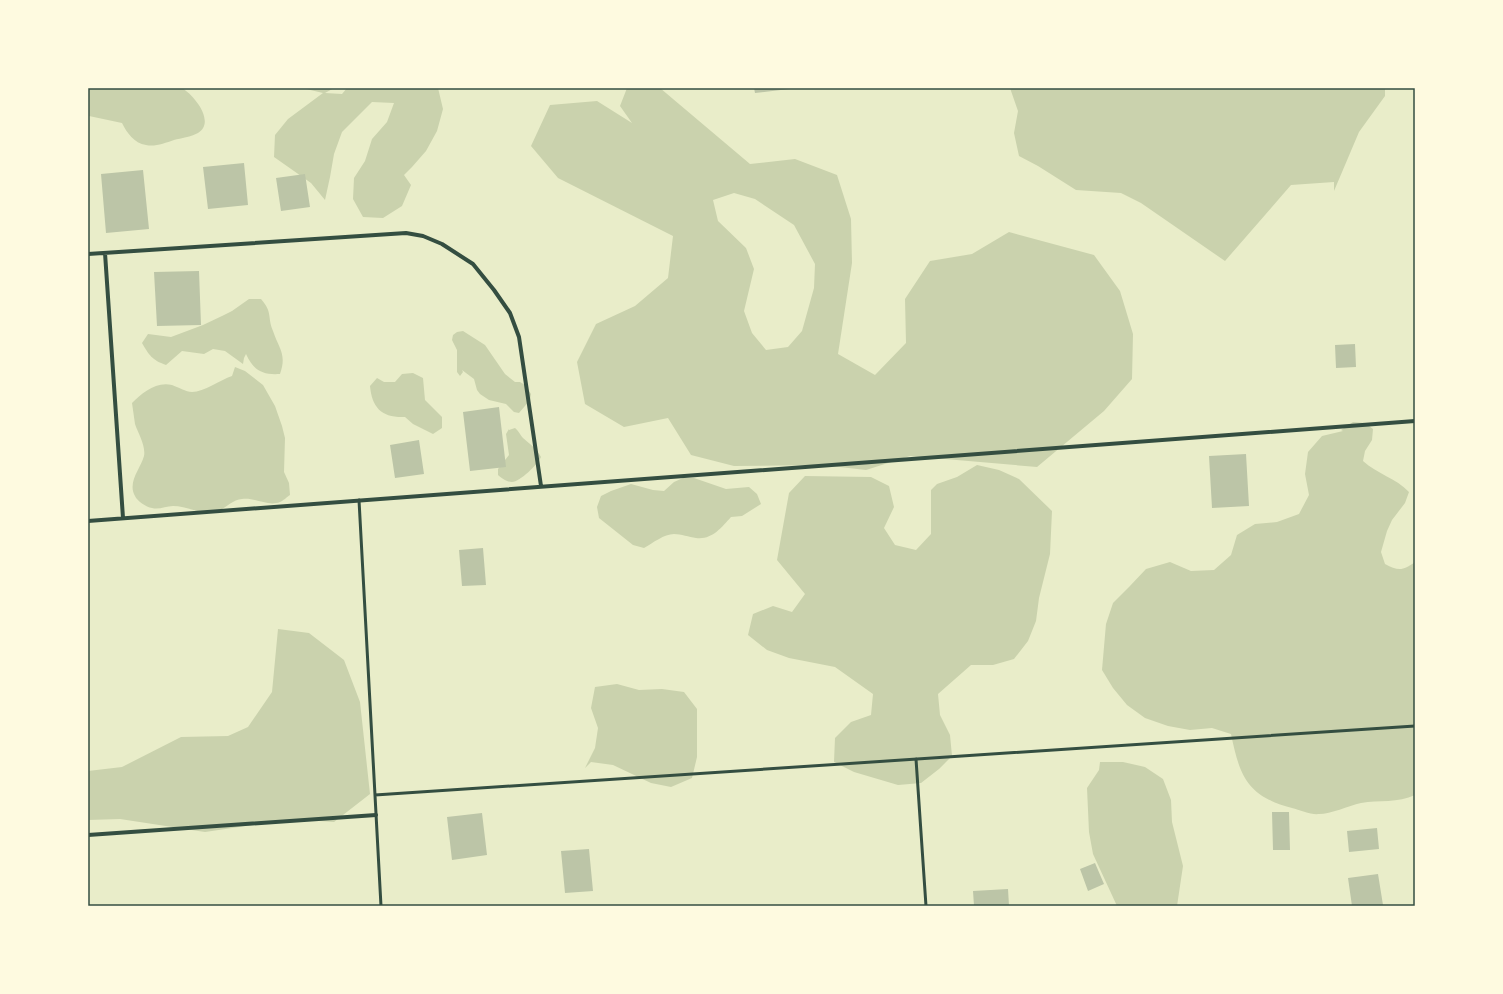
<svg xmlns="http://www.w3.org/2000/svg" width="1503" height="994" font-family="'DM Sans',sans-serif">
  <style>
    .green { fill: #cad2ad; fill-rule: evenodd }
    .building { fill: #bcc5a7 }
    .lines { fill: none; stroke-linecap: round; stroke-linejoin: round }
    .service { stroke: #344e41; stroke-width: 3 }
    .minor { stroke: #344e41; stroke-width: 4 }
    .neatline { fill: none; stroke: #344e41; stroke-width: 1.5 }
  </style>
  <rect width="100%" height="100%" fill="#e9edc9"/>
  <!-- green -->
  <path class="green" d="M88 88H182C194 95 216 122 198 133 191 137 181 138 174 140 165 143 155 147 146 145 134 143 127 133 122 123L89 116 88 117Z
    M302 88H334L325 93 342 94 347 88H438L443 109 437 131 426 151 412 167 404 175 411 185 402 206 383 218 363 217 353 199 354 178 365 161 372 139 387 122 394 103 372 102 342 132 334 154 330 177 325 200 311 183 274 157 275 135 288 119 323 93Z
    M627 88H660L750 164 795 159 837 175 851 219 852 263 838 354 875 375 906 343 905 299 930 261 972 254 1009 232 1094 255 1120 291 1133 334 1132 379 1104 411 1037 467 910 456 866 470 822 465 734 466 691 455 668 418 624 427 585 404 577 362 596 324 635 306 668 278 673 236 558 178 531 146 550 105 597 101 632 123 620 106ZM734 193 755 199 794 225 815 264 814 288 802 331 788 347 766 350 752 333 744 311 754 269 746 248 718 221 713 200Z
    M1010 88H1385V96L1359 132 1334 191V182L1291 185 1225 261 1141 203 1121 193 1076 190 1038 166 1019 156 1014 133 1018 111Z
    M249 299H261C273 313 267 316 273 331 279 349 287 354 280 374 262 375 254 371 246 354L244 358 243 364 225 351 213 349 204 354 182 351 166 365C152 360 149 355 142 343L148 334 171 337 203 325 222 316 232 311Z
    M463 331 485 345 505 374 515 382H520L525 385 531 394 530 400 519 413 514 412 506 404 489 400 480 394 477 390 474 379 462 370 463 372 460 376 457 372V350L452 340 453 335 457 332Z
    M235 367 245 371 263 385 275 406 282 426 285 438 284 472 289 483 290 495C287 497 283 501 280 502 268 507 255 497 242 499 232 500 226 508 218 511 203 516 187 506 173 506 166 506 159 510 152 508 146 507 137 501 135 496 127 482 141 468 144 456 146 446 138 433 135 424 134 417 133 410 132 403 142 393 156 381 172 385 178 387 186 392 192 392 204 392 220 380 232 376Z
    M413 373 423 378 425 400 442 417V428L433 434 413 424 405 417C382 418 372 408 370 386L377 378 384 382H395L402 374Z
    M1353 422 1365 423 1373 429 1372 440 1365 451 1363 461C1377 474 1396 478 1409 492L1405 503 1392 520 1387 531 1381 552 1385 564C1398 571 1403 571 1415 562V795C1398 803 1379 800 1361 803 1348 806 1331 814 1319 814 1311 815 1300 810 1292 808 1247 796 1240 777 1231 734L1212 728 1190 730 1168 726 1145 718 1127 705 1113 688 1102 670 1106 624 1113 603 1129 587 1146 569 1170 562 1191 571 1214 570 1231 555 1237 535 1255 524 1277 522 1299 514 1309 495 1305 474 1308 452 1322 436 1343 431 1341 430Z
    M515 428C519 431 520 435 523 438 530 444 537 449 541 457 538 464 520 482 512 482 507 482 501 478 498 475V469L509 455 506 434 509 429V430Z
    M977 465 999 470 1019 479 1052 511 1050 554 1039 598 1036 621 1028 641 1014 659 993 665H971L938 694 940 715 950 735 952 756 939 769 921 783 898 785 854 772 834 762 835 738 851 722 871 715 873 694 835 667 789 658 767 650 748 635 753 614 773 606 792 612 805 594 777 560 789 493 805 476 871 477 889 486 894 507 884 528 895 545 916 550 931 534V490L937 484 957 477Z
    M683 478H694L726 489 749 487 757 494 761 504 742 516 731 517C721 528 712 540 696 538 689 537 681 534 674 534 664 534 653 543 644 548L633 545 599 518 597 507 601 496 611 491 631 484 653 490 664 491 674 482Z
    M278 629 309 633 344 660 360 702 370 794 334 822 293 819 205 832 120 819 88 820V771L122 767 181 737 228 736 248 727 272 692Z
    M617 684 639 690 662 689 684 692 697 709V757L692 778 671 787 651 783 613 765 591 762 585 768 595 748 598 728 591 708 595 687Z
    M1100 762H1123L1145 767 1163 779 1171 800 1172 822 1183 866 1177 906H1117L1093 854 1089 832 1087 788 1099 770Z"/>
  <!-- building -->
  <path class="building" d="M754 88H789V89L755 93Z
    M244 163 248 205 208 209 203 167Z
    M143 170 149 229 106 233 101 174Z
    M305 174 310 207 281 211 276 178Z
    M199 271 201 325 157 326 154 272Z
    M1355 344 1356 367 1336 368 1335 345Z
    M499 407 506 467 470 471 463 412Z
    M419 440 424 474 395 478 390 445Z
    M1246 454 1249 506 1212 508 1209 456Z
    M483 548 486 585 462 586 459 550Z
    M1272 812H1289L1290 850H1273Z
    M482 813 487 855 452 860 447 817Z
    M1377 828 1379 849 1349 852 1347 831Z
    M589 849 593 891 565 893 561 851Z
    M1095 863 1104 884 1088 891 1080 869Z
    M1378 874 1383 905 1352 906 1348 878Z
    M1008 889 1009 906H974L973 891Z"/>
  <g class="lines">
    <!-- service -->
    <path class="service" d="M359 500 381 906
      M916 759 926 906
      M375 795 1415 726"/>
    <!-- minor -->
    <path class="minor" d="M105 253 123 518
      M88 254 406 233 423 236 442 244 473 264 494 290 510 313 519 337 541 486
      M88 521 1415 421
      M88 835 376 815"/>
  </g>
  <!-- border -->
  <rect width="1503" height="994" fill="none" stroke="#fefae0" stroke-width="178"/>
  <rect x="89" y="89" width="1325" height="816" class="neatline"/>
</svg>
